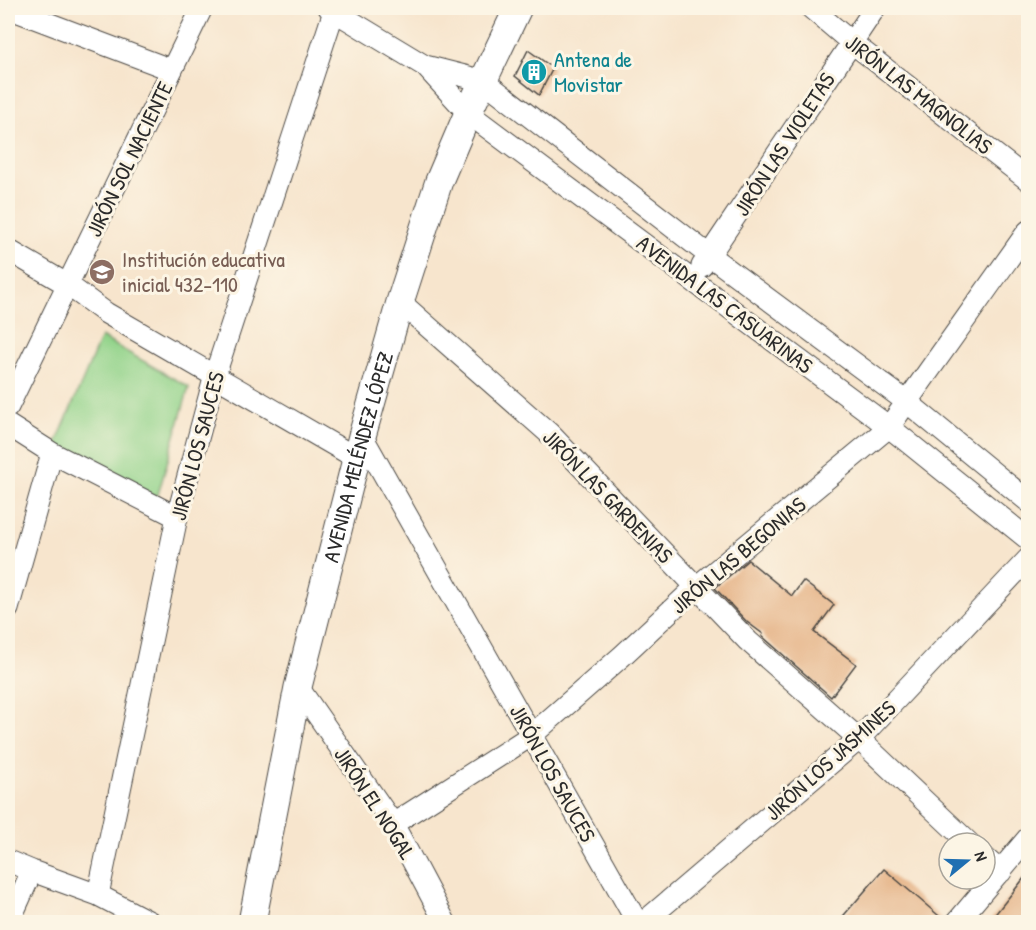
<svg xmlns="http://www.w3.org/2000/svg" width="1036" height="930" font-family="'Patrick Hand',sans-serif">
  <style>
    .green { fill: #92d38a; stroke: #5e7f5a; stroke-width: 1.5 }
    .building { fill: #e5b387 }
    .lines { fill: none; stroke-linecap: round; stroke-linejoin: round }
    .minor-casing { stroke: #4a4743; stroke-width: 23 }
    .tertiary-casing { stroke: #4a4743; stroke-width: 29 }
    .minor { stroke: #fff; stroke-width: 21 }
    .tertiary { stroke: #fff; stroke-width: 27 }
    .labels { text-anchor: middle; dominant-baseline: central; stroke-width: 6; stroke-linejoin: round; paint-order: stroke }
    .culture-label { font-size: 22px; fill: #0d838f; stroke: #fcf5e5; text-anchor: start }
    .street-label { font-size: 22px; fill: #2b2b2b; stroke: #fcf5e5 }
    .education-label { font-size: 22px; fill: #785e54; stroke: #fcf5e5; text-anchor: start }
  </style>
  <rect width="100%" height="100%" fill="#fcf5e5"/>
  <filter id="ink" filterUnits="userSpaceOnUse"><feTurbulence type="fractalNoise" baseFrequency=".0167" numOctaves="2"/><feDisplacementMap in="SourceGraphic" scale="12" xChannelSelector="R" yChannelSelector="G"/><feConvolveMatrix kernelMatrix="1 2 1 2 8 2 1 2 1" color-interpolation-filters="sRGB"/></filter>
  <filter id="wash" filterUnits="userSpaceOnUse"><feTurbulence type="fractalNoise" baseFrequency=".008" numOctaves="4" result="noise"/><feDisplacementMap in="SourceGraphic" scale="24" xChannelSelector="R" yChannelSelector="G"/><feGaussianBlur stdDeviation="1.35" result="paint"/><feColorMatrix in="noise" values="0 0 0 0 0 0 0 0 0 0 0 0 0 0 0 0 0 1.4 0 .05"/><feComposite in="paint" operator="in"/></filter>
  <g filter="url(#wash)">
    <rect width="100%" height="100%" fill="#f7e5cd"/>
    <!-- green -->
    <path class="green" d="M101 337 189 387 157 498 55 446Z"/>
    <g id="blocks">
      <!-- building -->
      <path class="building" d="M528 50 553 68 539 95 515 76Z
        M748 560 792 596 803 581 834 605 814 632 856 664 831 697 762 636 763 634 747 622 715 588Z
        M884 869 945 921V922H838Z
        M1029 872V912L1020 922H989Z"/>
    </g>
  </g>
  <g filter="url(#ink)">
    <use href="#blocks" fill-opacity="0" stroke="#4a4743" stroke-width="1.5"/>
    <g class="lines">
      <!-- minor casing -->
      <g class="minor-casing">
        <path id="minor" d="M8 8 172 70
          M329 8 425 66 468 113 889 427 1028 539
          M811 8 851 42 1028 180
          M425 66 484 81 710 256 907 402 1028 501
          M8 250 68 285 106 313 358 459
          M702 266 875 8
          M400 302 551 435 748 641 859 739 969 843
          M8 407 202 8
          M8 425 52 453 177 517
          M362 436 637 922
          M8 609 52 453
          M298 687 393 824 445 922
          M393 824 532 735 622 656 695 588 889 427 1028 231
          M985 858 1001 872
          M8 861 32 871 98 895 150 922
          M98 895 177 517 215 375 335 8
          M9 922 32 871
          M644 922 859 739 1028 559
          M957 922 1028 838"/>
      </g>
      <!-- tertiary casing -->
      <g class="tertiary-casing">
        <g id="tertiary">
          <path id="s1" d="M252 922 298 687 362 436 400 302 439 181 468 113 518 8"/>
        </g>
      </g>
      <!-- minor -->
      <use href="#minor" class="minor"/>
      <!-- tertiary -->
      <use href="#tertiary" class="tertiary"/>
    </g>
  </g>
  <!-- icons -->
  <defs>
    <g id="building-disc" transform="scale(1.35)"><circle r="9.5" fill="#0f9aa8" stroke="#fcf5e5"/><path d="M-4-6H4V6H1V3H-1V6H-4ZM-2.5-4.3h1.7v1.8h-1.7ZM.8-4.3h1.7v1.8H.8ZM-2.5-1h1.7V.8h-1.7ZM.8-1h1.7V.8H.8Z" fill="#fff"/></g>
    <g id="school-disc" transform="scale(1.35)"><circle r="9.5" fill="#8d6e63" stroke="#fcf5e5"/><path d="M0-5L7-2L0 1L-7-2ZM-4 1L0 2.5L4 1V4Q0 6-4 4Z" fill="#fff"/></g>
  </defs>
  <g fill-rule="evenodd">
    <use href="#building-disc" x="534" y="72"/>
    <use href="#school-disc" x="102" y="272"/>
  </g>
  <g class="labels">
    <!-- culture labels -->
    <g class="culture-label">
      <text x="554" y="59">Antena de<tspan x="554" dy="25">Movistar</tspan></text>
    </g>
    <!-- street labels -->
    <g class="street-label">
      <text transform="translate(919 94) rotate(38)">JIRÓN LAS MAGNOLIAS</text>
      <text transform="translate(784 144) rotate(-57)">JIRÓN LAS VIOLETAS</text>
      <text transform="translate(129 159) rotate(-64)">JIRÓN SOL NACIENTE</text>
      <text transform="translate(725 304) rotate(37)">AVENIDA LAS CASUARINAS</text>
      <text transform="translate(197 446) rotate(-75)">JIRÓN LOS SAUCES</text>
      <text stroke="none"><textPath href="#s1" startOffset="477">AVENIDA MELÉNDEZ LÓPEZ</textPath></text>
      <text transform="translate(608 496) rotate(46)">JIRÓN LAS GARDENIAS</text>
      <text transform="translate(738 555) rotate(-40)">JIRÓN LAS BEGONIAS</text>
      <text transform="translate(830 760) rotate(-42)">JIRÓN LOS JASMINES</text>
      <text transform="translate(553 773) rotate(61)">JIRÓN LOS SAUCES</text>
      <text transform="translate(375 803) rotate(57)">JIRÓN EL NOGAL</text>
    </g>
    <!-- education labels -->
    <g class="education-label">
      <text x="122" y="259">Institución educativa<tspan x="122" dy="25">inicial 432-110</tspan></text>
    </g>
  </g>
  <!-- margin -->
  <rect width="1036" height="930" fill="none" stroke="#fcf5e5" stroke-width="30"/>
  <!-- north arrow -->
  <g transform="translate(967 861) rotate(71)"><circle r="28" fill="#fcf5e5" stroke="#a8a49b" stroke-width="1.5"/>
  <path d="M0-4.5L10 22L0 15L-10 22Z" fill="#1f6fb2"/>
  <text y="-9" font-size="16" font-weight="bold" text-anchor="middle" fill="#2b2b2b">N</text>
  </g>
</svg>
